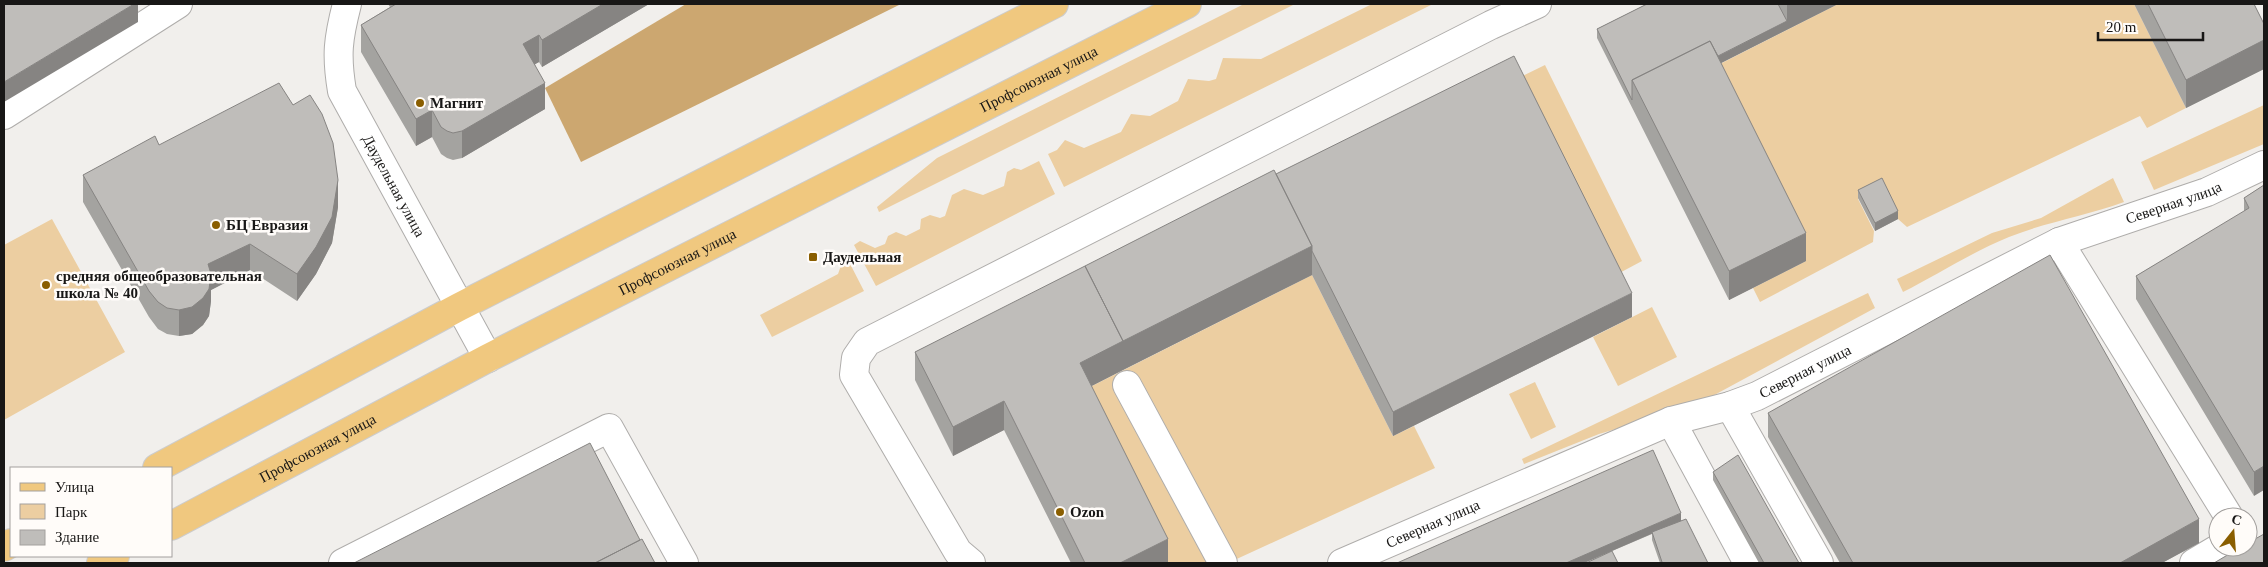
<svg xmlns="http://www.w3.org/2000/svg" width="2268" height="567" font-family="'Times New Roman',serif">
  <style>
    .green { fill: #eccea1 }
    .forest { fill: #cca770 }
    .lines { fill: none; stroke-linecap: round; stroke-linejoin: round }
    .minor-casing { stroke: #afadab; stroke-width: 30 }
    .major-casing { stroke: #ccc; stroke-width: 30 }
    .minor { stroke: #fff; stroke-width: 28 }
    .major { stroke: #f0c87f; stroke-width: 28 }
    .wall { fill: #a4a3a0 }
    .shaded-wall { fill: #868482 }
    .building { fill: #bfbdba; stroke: #868482 }
    .poi-dot { fill: #8a5e00; stroke: #fffcf9; stroke-width: 2 }
    .labels { text-anchor: middle; dominant-baseline: central; stroke-width: 5; stroke-linejoin: round; paint-order: stroke }
    .street-label { font-size: 15px; fill: #181716; stroke: #fffcf9 }
    .poi-label { font-size: 15px; font-weight: bold; fill: #181716; stroke: #fffcf9; text-anchor: start }
  </style>
  <rect width="100%" height="100%" fill="#f1efec"/>
  <!-- green -->
  <path class="green" d="M1244 4H1295L879 212 877 207 937 158Z
    M1372 4H1433L1064 187 1048 154 1057 150 1065 140 1084 148 1121 132 1131 114 1150 116 1178 101 1188 79 1209 81 1216 79 1223 58 1261 59Z
    M1838 4H2134L2186 108 2147 128 2140 116 1907 227 1898 219 1882 186 1858 199 1874 231 1873 242 1760 302 1753 288 1806 261 1710 69Z
    M1545 65 1642 261 1612 277 1514 80Z
    M2264 105V144L2154 190 2141 162Z
    M1039 161 1055 194 876 286 854 245 860 241 875 248 885 244 888 236 896 232 906 236 920 229 921 219 930 215 940 218 945 216 952 195 964 189 983 195 1004 186 1007 172 1014 168 1021 170Z
    M2113 178 2124 202C2086 216 2046 222 2009 237 1974 251 1937 275 1903 292L1897 279 1992 233 2041 218Z
    M52 219 125 352 4 420V245Z
    M845 254 864 291 772 337 760 315 838 274Z
    M1312 275 1393 436 1414 426 1435 468 1228 563H1166L1080 392Z
    M1868 293 1875 308 1694 406 1599 434 1524 464 1522 459Z
    M1652 307 1677 357 1618 386 1593 337Z
    M1535 382 1556 427 1531 439 1509 394Z"/>
  <!-- forest -->
  <path class="forest" d="M686 4H901L581 162 545 88Z"/>
  <g class="lines">
    <!-- minor casing -->
    <g class="minor-casing">
      <g id="minor">
        <path id="s1" d="M347 4C338 39 336 55 342 91L488 358"/>
        <path d="M4 115 178 4"/>
        <path d="M2059 242 2229 517"/>
        <path d="M1127 385 1223 563"/>
        <path d="M1730 406 1819 563"/>
        <path d="M1671 421 1748 563"/>
        <path d="M343 563 609 428 684 563"/>
        <path d="M971 563 958 552 854 375 856 358 867 342 1491 25 1537 4"/>
        <path id="s2" d="M1342 563 1671 421 1730 406 1757 396 2059 242 2207 192 2264 165"/>
        <path d="M2194 563 2221 547"/>
      </g>
    </g>
    <!-- major casing -->
    <g class="major-casing">
      <g id="major">
        <path d="M157 468 459 307 1054 4"/>
        <path id="s3" d="M171 526 488 358 1187 4"/>
        <path d="M4 547 11 543"/>
        <path d="M101 563 115 556"/>
      </g>
    </g>
    <!-- minor -->
    <use href="#minor" class="minor"/>
    <!-- major -->
    <use href="#major" class="major"/>
  </g>
  <!-- wall -->
  <path class="wall" d="M388 4H649L542 67 539 62 535 64 545 109 462 158 453 160 447 158 441 154 432 137 416 146 361 52V25L390 7Z
    M1647 4H1838L1721 63 1806 261 1729 300 1597 38V29Z
    M2134 4H2254L2264 24V69L2186 108Z
    M159 145 338 207 332 243 316 274 297 301 250 270 211 290V301L209 316 203 325 192 334 179 336 167 334 158 329 149 317 83 202V175Z
    M1276 174 1632 317 1393 436 1312 275 1091 386 1168 563H1071L1004 430 953 456 915 380V352Z
    M2264 185 2254 496 2136 299V276L2244 212V198Z
    M1858 190 1898 219 1875 231 1858 198Z
    M1768 413 2199 543 2162 563H1840L1768 437Z
    M1713 472 1799 563H1759L1713 480Z
    M1681 520 1708 563H1660L1652 540V534L1584 563H1397Z"/>
  <!-- shaded-wall -->
  <path class="shaded-wall" d="M134 4H138V22L4 102V82Z
    M603 4H649L542 67V40Z
    M1787 4H1838L1644 102 1641 96 1787 21Z
    M539 35V62L523 71V44Z
    M2264 40V69L2186 108V80Z
    M545 83V109L462 158V131Z
    M432 110V137L416 146V119Z
    M338 180V207L332 243 316 274 297 301V274Z
    M1898 211V219L1875 231V223Z
    M1806 233V261L1729 300V271Z
    M250 244V270L211 290V301L209 316 203 325 192 334 179 336V310L208 264Z
    M1312 246V275L1123 370V341Z
    M1632 293V317L1393 436V412Z
    M1123 341V370L1080 392V363Z
    M1004 401V430L953 456V427Z
    M2264 466V490L2254 496V472Z
    M1681 513V521L1584 563H1566Z
    M2199 519V543L2162 563H2120Z
    M1168 539V563H1120Z"/>
  <!-- building -->
  <path class="building" d="M4 4H134L4 82Z
    M396 4H603L542 40 539 35 523 44 545 83 462 131 453 133 447 131 441 127 432 110 416 119 361 25Z
    M1647 4H1778L1787 21 1718 56 1710 41 1632 80V100L1597 29Z
    M2148 4H2254L2264 24V40L2186 80Z
    M1710 41 1806 233 1729 271 1632 80Z
    M1514 56 1632 293 1393 412 1312 251V246L1276 174Z
    M279 83 293 105 310 95 322 114 333 143 338 180 332 217 316 247 297 274 250 244 208 264 211 274 209 289 203 298 192 307 179 310 167 308 158 302 149 291 83 175 155 136 159 145Z
    M1274 170 1312 246 1123 341 1085 266Z
    M1882 178 1898 211 1875 223 1858 190Z
    M2264 185V466L2254 472 2136 276 2249 208 2244 198Z
    M2050 255 2199 519 2120 563H1853L1768 413Z
    M1085 266 1123 341 1080 363 1168 539 1120 563H1085L1004 401 953 427 915 352Z
    M590 443 640 540 595 563H354Z
    M1653 450 1681 513 1566 563H1397Z
    M1738 455 1799 563H1764L1713 472Z
    M1686 519 1708 563H1660L1662 562 1652 532Z
    M2264 534V563H2214L2241 547H2248V543Z
    M642 539 655 563H595Z
    M1612 551 1618 563H1586Z"/>
  <!-- markers -->
  <g class="poi-dot">
    <circle cx="420" cy="103" r="5"/>
    <circle cx="216" cy="225" r="5"/>
    <rect x="808" y="252" width="10" height="10" rx="2.5"/>
    <circle cx="46" cy="285" r="5"/>
    <circle cx="1060" cy="512" r="5"/>
  </g>
  <g class="labels">
    <!-- street labels -->
    <g class="street-label">
      <text stroke="none"><textPath href="#s3" startOffset="976">Профсоюзная улица</textPath></text>
      <text stroke="none"><textPath href="#s1" startOffset="196">Даудельная улица</textPath></text>
      <text stroke="none"><textPath href="#s2" startOffset="908">Северная улица</textPath></text>
      <text stroke="none"><textPath href="#s3" startOffset="571">Профсоюзная улица</textPath></text>
      <text stroke="none"><textPath href="#s2" startOffset="502">Северная улица</textPath></text>
      <text stroke="none"><textPath href="#s3" startOffset="166">Профсоюзная улица</textPath></text>
      <text stroke="none"><textPath href="#s2" startOffset="99">Северная улица</textPath></text>
    </g>
    <!-- poi labels -->
    <g class="poi-label">
      <text x="430" y="103">Магнит</text>
      <text x="226" y="225">БЦ Евразия</text>
      <text x="823" y="257">Даудельная</text>
      <text x="56" y="276">средняя общеобразовательная<tspan x="56" dy="17">школа № 40</tspan></text>
      <text x="1070" y="512">Ozon</text>
    </g>
  </g>
  <!-- border -->
  <rect width="2268" height="567" fill="none" stroke="#181716" stroke-width="10"/>
  <!-- legend -->
  <rect x="10" y="467" width="162" height="90" fill="#fffcf9" stroke="#a3a09e"/>
  <rect x="20" y="483" width="25" height="8" fill="#f0c87f" stroke="#a3a09e"/>
  <text x="55" y="492" font-size="15" fill="#181716">Улица</text>
  <rect x="20" y="504" width="25" height="15" fill="#eccea1" stroke="#a3a09e"/>
  <text x="55" y="517" font-size="15" fill="#181716">Парк</text>
  <rect x="20" y="530" width="25" height="15" fill="#bfbdba" stroke="#a3a09e"/>
  <text x="55" y="542" font-size="15" fill="#181716">Здание</text>
  <!-- north arrow -->
  <g transform="translate(2233 532) rotate(17)"><circle r="24" fill="#fffcf9" stroke="#a3a09e"/>
  <path d="M0-4L9 19L0 12L-9 19Z" fill="#8a5e00"/>
  <text y="-8" font-size="14" font-weight="bold" text-anchor="middle" fill="#181716">С</text>
  </g>
  <!-- scale -->
  <path d="M2098 32v8h105v-8" fill="none" stroke="#181716" stroke-width="2.5"/>
  <text x="2106" y="32" font-size="15" fill="#181716" stroke="#fffcf9" stroke-width="4" paint-order="stroke">20 m</text>
</svg>
